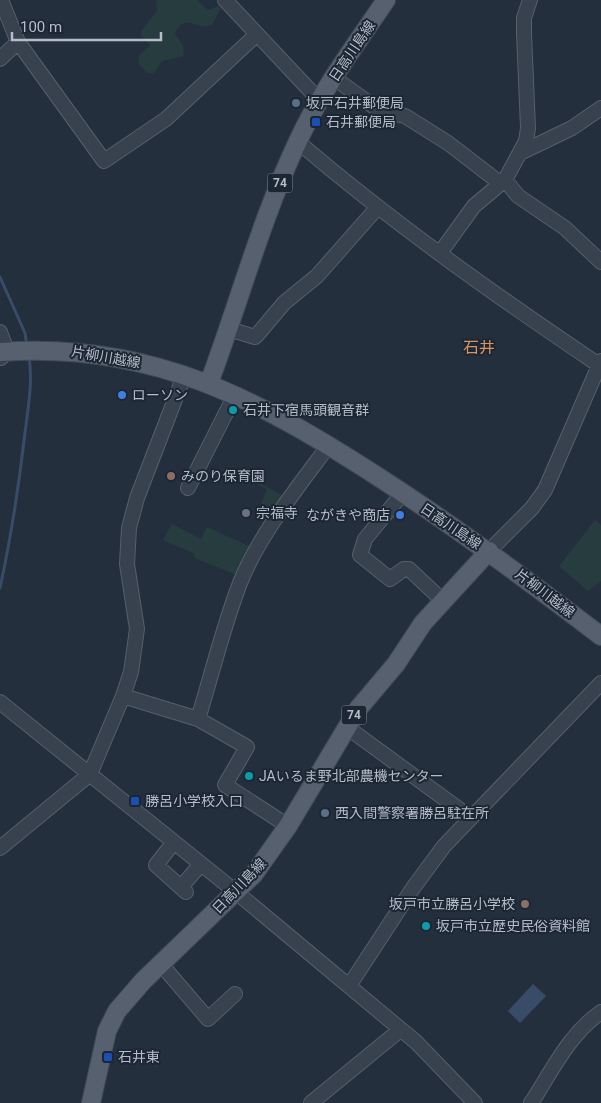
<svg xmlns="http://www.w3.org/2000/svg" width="601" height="1103" font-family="Roboto,'Noto Sans JP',sans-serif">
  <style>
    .green { fill: #263c3f }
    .water { fill: #394c67 }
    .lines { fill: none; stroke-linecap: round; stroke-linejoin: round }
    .stream { stroke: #394c67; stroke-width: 3 }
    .minor-casing { stroke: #565f6c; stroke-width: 16 }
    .major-casing { stroke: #414a57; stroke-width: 20 }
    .minor { stroke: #38414e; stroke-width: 14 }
    .major { stroke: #56606e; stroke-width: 18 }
    .service-dot { fill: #5c6f8a; stroke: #1d2633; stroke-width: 2 }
    .transit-dot { fill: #1a4fb4; stroke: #1d2633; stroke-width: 2 }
    .shop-dot { fill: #3f7fe0; stroke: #1d2633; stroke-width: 2 }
    .culture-dot { fill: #0f9aa8; stroke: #1d2633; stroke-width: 2 }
    .education-dot { fill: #8d6e63; stroke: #1d2633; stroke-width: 2 }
    .worship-dot { fill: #6b7280; stroke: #1d2633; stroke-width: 2 }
    .labels { text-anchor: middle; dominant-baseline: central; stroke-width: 4; stroke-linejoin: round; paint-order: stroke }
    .shield { fill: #1d2633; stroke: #878f9c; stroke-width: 1 }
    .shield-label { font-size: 12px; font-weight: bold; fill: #b4bcc9 }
    .street-label { font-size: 14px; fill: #b4bcc9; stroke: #1d2633 }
    .poi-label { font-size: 14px; fill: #b4bcc9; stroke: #1d2633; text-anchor: start }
    .quarter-label { font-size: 16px; fill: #d59563; stroke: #1d2633 }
  </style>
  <rect width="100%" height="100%" fill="#242f3e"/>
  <!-- green -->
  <path class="green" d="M156 0H197L208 10 218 6 221 8 212 25C195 31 185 11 175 34L183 45 184 56 162 61 153 74 147 73 139 64 138 57 150 45 141 36V31L157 11Z
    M243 474 287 498 271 523 256 515 267 489 242 477Z
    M595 520 601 525V581L588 591 559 566Z
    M172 524 201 539 207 527 251 547 237 575 197 559 194 557 195 554 163 540Z"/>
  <!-- water -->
  <path class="water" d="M533 984 546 996 520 1023 508 1011Z"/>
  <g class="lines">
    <!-- stream -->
    <path class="stream" d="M0 277 25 333 27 346
      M0 588C11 537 19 485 25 433 28 408 33 382 29 357"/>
    <!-- minor casing -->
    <g class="minor-casing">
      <path id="minor" d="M1 0 18 42 104 161 166 119 256 35
        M225 0 319 100
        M0 59 18 42
        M334 78 380 111 405 116 448 143 500 183
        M297 141C393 223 495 295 599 365
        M520 153 572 128 601 108
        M505 180 518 196 565 228 601 262
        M440 253 474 206 505 180 526 141 528 128 524 33V18L530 0
        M229 329 255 337 257 335 284 303 317 276 377 208
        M0 332 7 351 1 358
        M188 488 235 395
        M403 493 365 539 360 555 390 579 404 569H409L442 600
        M489 551 532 508 545 490 601 361
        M123 696 198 719C212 674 223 627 240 583 259 535 298 487 329 445
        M0 702 236 892 416 1042 475 1103
        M198 719 247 747 225 785 288 826
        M348 728 471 818
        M174 842 156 865 186 892
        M0 848 90 774 123 696 131 672 137 629 127 564 129 528 137 498 184 376
        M181 887 201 864
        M160 963 208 1019 235 994
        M349 986 413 888 444 846 601 683
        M311 1103 400 1030
        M531 1103C552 1071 569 1034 601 1012"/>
    </g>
    <!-- major casing -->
    <g class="major-casing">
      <path id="major" d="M0 352C150 341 258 399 380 478 456 527 529 581 601 636
        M209 383C239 303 261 219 298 141 321 91 355 46 386 0
        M91 1103 107 1031 117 1011 143 981 254 874 288 826 358 709 396 664 423 623 489 551"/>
    </g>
    <!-- minor -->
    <use href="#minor" class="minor"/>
    <!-- major -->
    <use href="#major" class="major"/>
  </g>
  <!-- markers -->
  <g class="service-dot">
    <circle cx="296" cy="103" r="5"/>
    <circle cx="325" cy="813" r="5"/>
  </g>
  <g class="transit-dot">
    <rect x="311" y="117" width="10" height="10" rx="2.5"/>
    <rect x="130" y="796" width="10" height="10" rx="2.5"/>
    <rect x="103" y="1052" width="10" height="10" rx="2.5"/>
  </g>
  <g class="shop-dot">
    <circle cx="122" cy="395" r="5"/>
    <circle cx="400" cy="515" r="5"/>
  </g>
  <g class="culture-dot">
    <circle cx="233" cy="410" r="5"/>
    <circle cx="249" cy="776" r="5"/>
    <circle cx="426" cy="926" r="5"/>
  </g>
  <g class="education-dot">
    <circle cx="171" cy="476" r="5"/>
    <circle cx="525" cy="904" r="5"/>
  </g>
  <circle class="worship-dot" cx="246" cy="513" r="5"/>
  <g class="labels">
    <!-- shield labels -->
    <g class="shield">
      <rect x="267.5" y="173.5" width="25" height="19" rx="4"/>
      <rect x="341.5" y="705.5" width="25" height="19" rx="4"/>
    </g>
    <g class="shield-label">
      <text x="280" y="183">74</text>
      <text x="354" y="715">74</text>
    </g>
    <!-- street labels -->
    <g class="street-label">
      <text transform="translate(352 51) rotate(-56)">日高川島線</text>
      <text transform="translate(106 357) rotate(10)">片柳川越線</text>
      <text transform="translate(451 526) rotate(34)">日高川島線</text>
      <text transform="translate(545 593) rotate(37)">片柳川越線</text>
      <text transform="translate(239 886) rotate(-46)">日高川島線</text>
    </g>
    <!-- poi labels -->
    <g class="poi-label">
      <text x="306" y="103">坂戸石井郵便局</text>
      <text x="326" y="122">石井郵便局</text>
      <text x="132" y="395">ローソン</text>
      <text x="243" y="410">石井下宿馬頭観音群</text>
      <text x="181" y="476">みのり保育園</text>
      <text x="256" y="513">宗福寺</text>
      <text x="390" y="515" text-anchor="end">ながきや商店</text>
      <text x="259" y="776">JAいるま野北部農機センター</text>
      <text x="145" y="801">勝呂小学校入口</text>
      <text x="335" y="813">西入間警察署勝呂駐在所</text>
      <text x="515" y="904" text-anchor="end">坂戸市立勝呂小学校</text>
      <text x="436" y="926">坂戸市立歴史民俗資料館</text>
      <text x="118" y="1057">石井東</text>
    </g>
    <!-- quarter labels -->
    <g class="quarter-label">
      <text x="479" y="347">石井</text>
    </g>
  </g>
  <!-- scale -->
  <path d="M12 32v8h149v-8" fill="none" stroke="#b4bcc9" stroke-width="2.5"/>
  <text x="20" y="32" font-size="15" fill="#b4bcc9" stroke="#1d2633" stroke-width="4" paint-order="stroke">100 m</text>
</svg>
